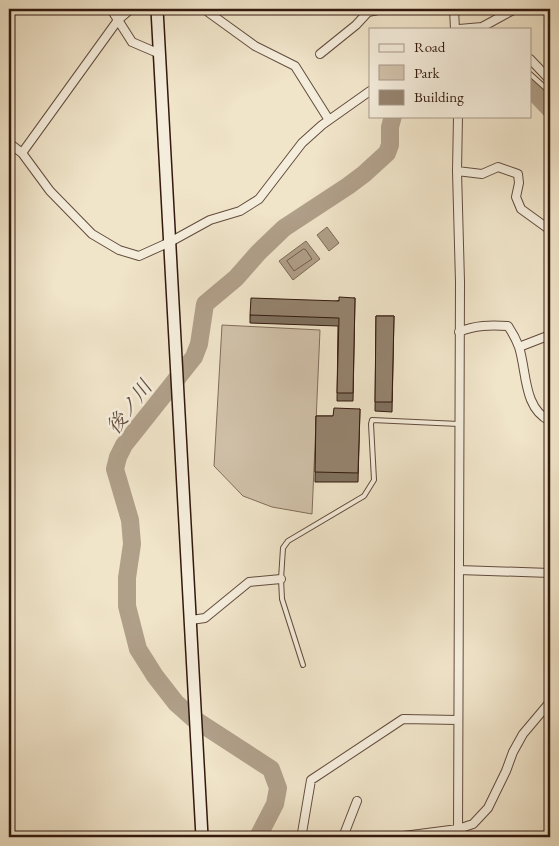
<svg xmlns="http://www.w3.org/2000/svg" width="559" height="846" font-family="'EB Garamond','Noto Serif JP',serif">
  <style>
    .green { fill: #d0c1a9; stroke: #826d5c }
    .water { fill: #b09f89; stroke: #7e6958 }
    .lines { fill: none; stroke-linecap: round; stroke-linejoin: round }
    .shore { stroke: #725c4c; stroke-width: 1 }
    .river { stroke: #b09f89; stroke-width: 18 }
    .lane-casing { stroke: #624c3d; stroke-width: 6 }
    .street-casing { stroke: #624c3d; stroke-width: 10 }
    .secondary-casing { stroke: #33190e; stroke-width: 14 }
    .lane { stroke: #f5eddc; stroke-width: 4 }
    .street { stroke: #f5eddc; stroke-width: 8 }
    .secondary { stroke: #f5eddc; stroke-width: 11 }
    .wall { fill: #80715f; stroke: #33190e }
    .building { fill: #95836f; stroke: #33190e }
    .labels { text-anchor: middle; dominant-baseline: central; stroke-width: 5; stroke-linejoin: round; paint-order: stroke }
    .water-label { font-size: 20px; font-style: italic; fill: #654f3f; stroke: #f5eddc }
  </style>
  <rect width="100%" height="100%" fill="#f0e4c9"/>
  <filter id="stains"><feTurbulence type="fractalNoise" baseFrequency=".004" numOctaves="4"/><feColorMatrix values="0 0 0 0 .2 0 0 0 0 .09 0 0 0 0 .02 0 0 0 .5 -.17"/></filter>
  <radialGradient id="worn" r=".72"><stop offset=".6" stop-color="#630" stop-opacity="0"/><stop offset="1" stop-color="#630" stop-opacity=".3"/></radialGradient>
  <!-- green -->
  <path class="green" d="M222 325 320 330 312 514 272 507 243 496 214 466Z"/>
  <!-- water -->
  <path class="water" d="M327 227 339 243 329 251 317 235Z
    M306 241 320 259 293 280 279 261Z"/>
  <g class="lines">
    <!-- shore -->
    <path class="shore" d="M304 249 306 250 312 259 294 271 287 261Z"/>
    <!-- river -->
    <path class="river" d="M530 88 550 109
      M258 837 275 804 278 788 271 769 194 719 176 703 155 676 138 649 127 606V578L132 544 130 520 115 469 118 457 124 445 194 357 199 344 205 304 236 278 258 253 284 228 348 186 364 174 387 153 390 145V127L393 116"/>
    <!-- lane casing -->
    <g class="lane-casing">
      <path id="lane" d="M530 74 550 92
        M303 665 282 599 281 579 283 548 288 541 364 496 374 480 371 424 372 420 459 424"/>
    </g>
    <!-- street casing -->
    <g class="street-casing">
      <path id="street" d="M111 9 132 42 160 54
        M131 9 118 20 22 153 50 191 92 234 119 250 139 256 170 242 210 220 240 211 259 199 302 143 322 125 370 91
        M454 9 455 29
        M208 12 255 46 295 66 329 120
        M459 29 482 27 515 9
        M320 54 356 25 368 12 383 9
        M530 59 550 80
        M9 143 22 153
        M457 171 482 174 498 167 518 174 519 183 516 197 521 209 550 230
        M459 332C475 325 490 325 508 326 512 332 516 339 519 347 527 372 523 408 550 421
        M519 347 550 335
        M459 570 550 573
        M191 620 205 618 249 582 281 579
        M299 837 302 833 311 780 403 719 458 720
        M343 837 357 801
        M396 837 458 829 473 824 488 808 506 771 513 752 523 734 550 702
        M458 837 460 282 457 171 458 116"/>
    </g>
    <!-- secondary casing -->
    <g class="secondary-casing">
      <path id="secondary" d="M157 9 202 837"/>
    </g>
    <!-- lane -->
    <use href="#lane" class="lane"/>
    <!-- street -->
    <use href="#street" class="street"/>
    <!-- secondary -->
    <use href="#secondary" class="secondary"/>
  </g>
  <!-- wall -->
  <path class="wall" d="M355 298 353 401H337L338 326 250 323V315Z
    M376 316H394L392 412 375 411Z
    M360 409 358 482H315L316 416H333Z"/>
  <!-- building -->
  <path class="building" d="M339 297 355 298 353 393H337L339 318 250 315 251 298 339 301Z
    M376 316H394L392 402H375Z
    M334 408 360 409 358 473 315 472 316 416H333Z"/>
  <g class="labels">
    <!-- water labels -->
    <g class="water-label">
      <text transform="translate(129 407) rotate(-53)">後ノ川</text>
    </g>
  </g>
  <!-- margin -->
  <rect width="559" height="846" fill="none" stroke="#f0e4c9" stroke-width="30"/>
  <rect x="10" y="10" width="539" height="826" fill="none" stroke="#33190e" stroke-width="2.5"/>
  <rect x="15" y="15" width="529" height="816" fill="none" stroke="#33190e"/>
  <!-- legend -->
  <rect x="369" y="28" width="162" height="90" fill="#f5eddc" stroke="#a7988a"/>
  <rect x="379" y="44" width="25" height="8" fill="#f5eddc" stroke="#a7988a"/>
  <text x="414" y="52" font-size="15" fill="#33190e">Road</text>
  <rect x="379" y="65" width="25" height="15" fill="#d0c1a9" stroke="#a7988a"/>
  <text x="414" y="78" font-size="15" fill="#33190e">Park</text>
  <rect x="379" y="90" width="25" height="15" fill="#95836f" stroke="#a7988a"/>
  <text x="414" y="102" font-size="15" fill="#33190e">Building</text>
  <rect width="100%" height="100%" filter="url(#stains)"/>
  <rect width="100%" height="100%" fill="url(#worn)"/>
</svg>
